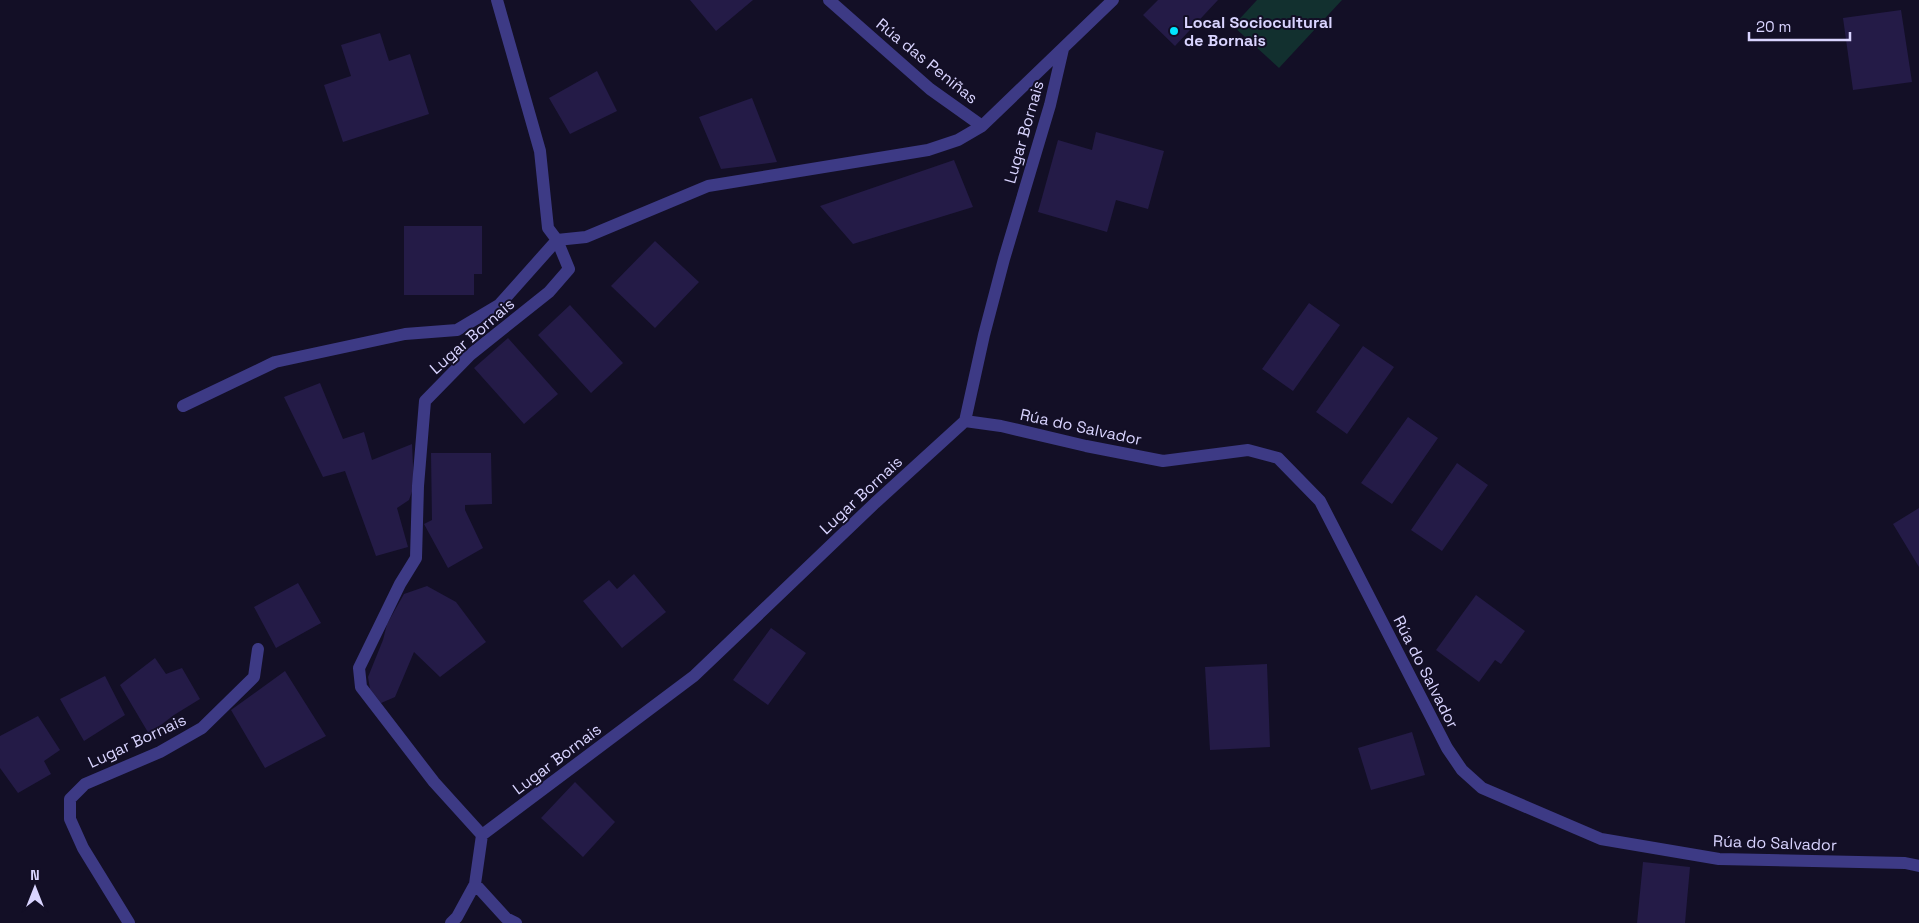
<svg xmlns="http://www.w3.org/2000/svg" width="1919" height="923" font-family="'Space Grotesk',sans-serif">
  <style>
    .green { fill: #12302f }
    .building { fill: #241b47 }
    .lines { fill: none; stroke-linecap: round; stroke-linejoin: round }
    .minor { stroke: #3d3a85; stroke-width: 12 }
    .poi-dot { fill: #00e5ff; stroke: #130f26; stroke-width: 2 }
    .labels { text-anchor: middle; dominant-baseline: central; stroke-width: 4; stroke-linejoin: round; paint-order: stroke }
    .poi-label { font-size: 16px; font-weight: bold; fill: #d9d4ff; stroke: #130f26; text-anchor: start }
    .street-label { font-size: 16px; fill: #d9d4ff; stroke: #130f26 }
  </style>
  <rect width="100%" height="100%" fill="#130f26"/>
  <!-- green -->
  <path class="green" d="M1257 0H1342L1279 68 1233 26Z"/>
  <!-- building -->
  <path class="building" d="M690 0H753L716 31Z
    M1158 0H1218L1175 46 1143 15Z
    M1901 10 1912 82 1853 90 1843 18Z
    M380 33 389 61 410 54 429 114 343 142 324 85 351 76 341 45Z
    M597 71 617 111 570 134 549 98Z
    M752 98 777 162 721 169 699 117Z
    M1096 132 1164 151 1148 209 1116 200 1107 232 1038 212 1058 140 1092 150Z
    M954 160 973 207 853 244 820 206Z
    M404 226H482V274H474V295H404Z
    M655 241 699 282 655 328 611 286Z
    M1309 303 1340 325 1293 391 1262 369Z
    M570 305 623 363 591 393 538 335Z
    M508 338 558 394 524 424 474 368Z
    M1363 346 1394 367 1347 434 1316 412Z
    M320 383 343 439 364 432 372 460 412 444 414 486 409 500 397 508 408 547 376 556 345 471 323 477 284 397Z
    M1408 417 1438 438 1392 504 1361 483Z
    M431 453H491L492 504 465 505V510L483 548 448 568 424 524 432 520Z
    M1457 463 1488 485 1442 551 1411 530Z
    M1919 508V567L1893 524Z
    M634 574 666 612 622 648 583 601 609 580 617 589Z
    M298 583 321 623 276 648 254 607Z
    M427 586 456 602 486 642 440 677 414 652 395 697 381 703 370 689 368 677 383 640 387 624 404 594Z
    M1476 595 1525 631 1501 664 1495 660 1479 682 1436 650Z
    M771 628 806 653 768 705 733 680Z
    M155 658 166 674 182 668 200 699 174 715 149 734 120 685Z
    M1267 664 1270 747 1210 750 1205 667Z
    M285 671 326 736 265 768 231 710Z
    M105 676 125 715 84 741 60 699Z
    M38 716 60 750 44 761 51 774 18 793 0 768V736Z
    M1412 732 1425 775 1371 790 1358 748Z
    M575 782 615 822 583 857 541 818Z
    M1643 862 1690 867 1685 923H1637Z"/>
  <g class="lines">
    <!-- minor -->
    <path class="minor" d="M829 0 930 89 982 126
      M183 406 275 362 405 334 457 330 499 305 557 240 586 237 708 186 928 150 958 140 982 126 1113 0
      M965 421 1001 426 1086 446 1163 461 1248 450 1278 458 1320 501 1447 748 1462 770 1482 788 1601 839 1719 859 1905 863 1919 866
      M482 835 434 782 361 687 359 668 400 584 416 558 418 486 425 401 470 355 549 292 569 269 557 240 548 228 540 151 497 0
      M475 884 506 918 516 923
      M129 923 83 848 70 819V799L85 784 160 752 202 728 254 677 258 649
      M451 923 457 917 475 884 482 835 694 676 875 503 965 421 984 335 1004 259 1050 105 1063 49"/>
  </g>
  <!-- markers -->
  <circle class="poi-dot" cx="1174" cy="31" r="5"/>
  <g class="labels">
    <!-- poi labels -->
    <g class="poi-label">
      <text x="1184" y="22">Local Sociocultural<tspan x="1184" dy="18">de Bornais</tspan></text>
    </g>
    <!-- street labels -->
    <g class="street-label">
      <text transform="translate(927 61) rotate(39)">Rúa das Peniñas</text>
      <text transform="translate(1024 132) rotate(-74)">Lugar Bornais</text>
      <text transform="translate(472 336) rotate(-41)">Lugar Bornais</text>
      <text transform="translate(1081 427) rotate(12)">Rúa do Salvador</text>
      <text transform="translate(861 495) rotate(-43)">Lugar Bornais</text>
      <text transform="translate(1426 672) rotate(63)">Rúa do Salvador</text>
      <text transform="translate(137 741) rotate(-25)">Lugar Bornais</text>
      <text transform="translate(557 759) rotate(-37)">Lugar Bornais</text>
      <text transform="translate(1775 843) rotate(2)">Rúa do Salvador</text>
    </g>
  </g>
  <!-- north arrow -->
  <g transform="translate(35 888)" stroke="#130f26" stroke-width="4" paint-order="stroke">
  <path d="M0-4L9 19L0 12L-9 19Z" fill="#d9d4ff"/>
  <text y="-8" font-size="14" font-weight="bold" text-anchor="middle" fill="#d9d4ff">N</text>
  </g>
  <!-- scale -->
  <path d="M1749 32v8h101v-8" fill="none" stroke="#d9d4ff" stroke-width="2.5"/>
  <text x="1756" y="32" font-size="15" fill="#d9d4ff" stroke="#130f26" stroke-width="4" paint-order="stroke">20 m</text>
</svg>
